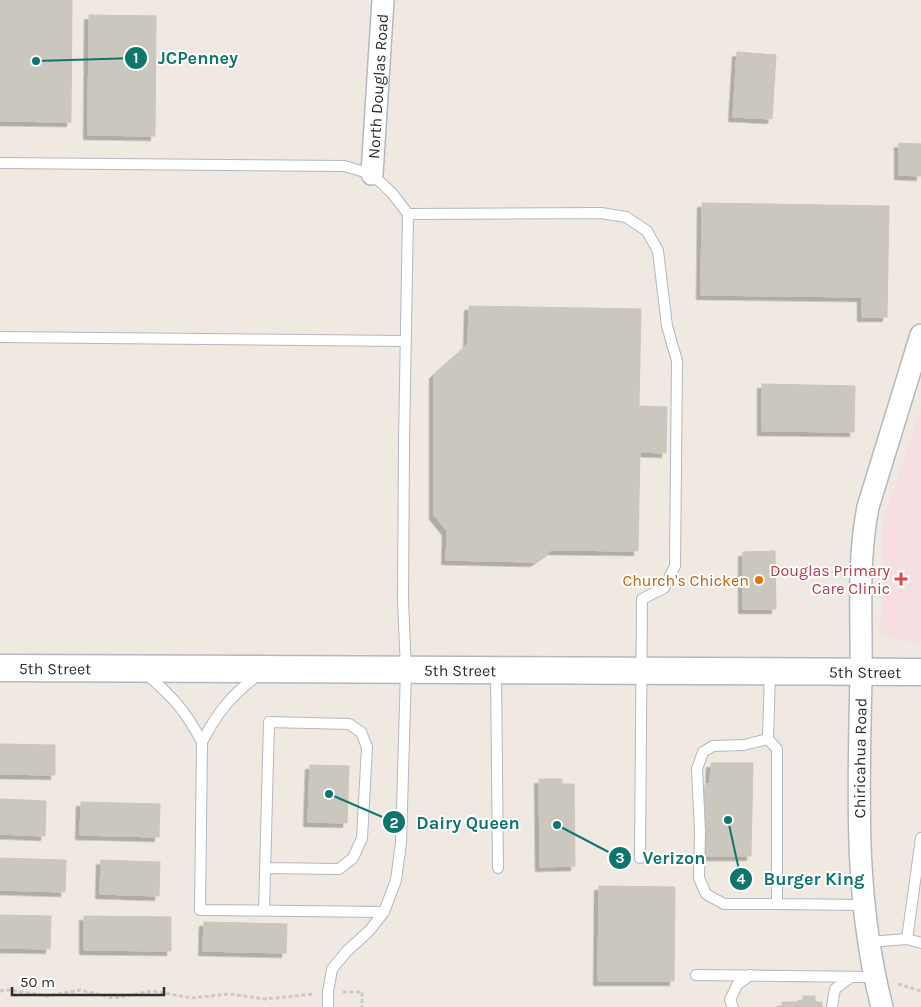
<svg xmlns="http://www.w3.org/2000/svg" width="921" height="1007" font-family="Karla,sans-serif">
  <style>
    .medical { fill: #f5dfe0 }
    .building { fill: #cbc7bf; stroke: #cbc5ba; filter: url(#shadow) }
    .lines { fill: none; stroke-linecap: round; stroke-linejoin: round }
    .service-casing { stroke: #b4b7c1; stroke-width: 12 }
    .minor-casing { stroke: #b4b7c1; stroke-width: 24 }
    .tertiary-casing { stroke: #b4b7c1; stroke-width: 29 }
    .path { stroke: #c9c9c9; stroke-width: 3; stroke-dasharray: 4 2.5; stroke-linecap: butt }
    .service { stroke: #fff; stroke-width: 10 }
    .minor { stroke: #fff; stroke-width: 21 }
    .tertiary { stroke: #fff; stroke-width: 26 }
    .health-dot { fill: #e0444e; stroke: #fff; stroke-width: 2 }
    .food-dot { fill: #e8710a; stroke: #fff; stroke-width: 2 }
    .labels { text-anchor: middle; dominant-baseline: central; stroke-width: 4; stroke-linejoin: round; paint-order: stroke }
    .street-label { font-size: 16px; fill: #2e2e2e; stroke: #fff }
    .health-label { font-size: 16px; fill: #be3a42; stroke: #fff; text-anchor: end }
    .food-label { font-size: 16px; fill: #c56008; stroke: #fff; text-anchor: end }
    .leader { fill: none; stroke: #0f766e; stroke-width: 2 }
    .callout-dot { fill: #0f766e; stroke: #fff; stroke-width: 2 }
    .mark-label { font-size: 15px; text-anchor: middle; font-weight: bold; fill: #fff }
    .callout-label { font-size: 18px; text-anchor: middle; font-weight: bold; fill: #0f766e; stroke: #fff; stroke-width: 4; stroke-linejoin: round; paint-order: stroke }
  </style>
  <defs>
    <filter id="shadow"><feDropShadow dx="-4.5" dy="4.5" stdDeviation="0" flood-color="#0004"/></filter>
  </defs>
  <rect width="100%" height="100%" fill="#efe9e1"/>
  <!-- medical -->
  <path class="medical" d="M921 407V642L898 641 881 634 882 524Z"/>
  <!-- building -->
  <path class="building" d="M0 0H72L71 122 0 121Z
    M89 15 156 16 155 136 88 135Z
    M737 52 776 55 772 119 733 117Z
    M899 143 921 144V176L899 175Z
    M702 203 889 206 887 317H862V297L701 295Z
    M469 306 641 309 639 406 667 407 666 453 640 452 638 551 552 550 535 562 446 560 447 531 434 515V374L468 344Z
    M762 384 855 386 854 432 762 431Z
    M775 551 776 609H743V552Z
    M0 744 55 745V775L0 774Z
    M711 763H753L751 856H705V784H710Z
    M310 765 349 766 347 823 308 822Z
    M539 779H562V784H574L575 866 540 867Z
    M0 799 46 801 45 836 0 834Z
    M81 802 160 804 159 837 80 835Z
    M0 858 66 860 65 892 0 890Z
    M101 860 160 862 159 896 100 894Z
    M599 886 675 887 674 981H598Z
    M0 915 51 916 50 949 0 948Z
    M84 916 171 917V951L84 950Z
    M204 922 287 924 286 953 203 951Z
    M803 996H815V1002H822V1007H782V1002H803Z"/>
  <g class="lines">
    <!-- service casing -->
    <g class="service-casing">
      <path id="service" d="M0 163 344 166 372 174 392 193 408 214 404 442 403 600 406 670 401 843 396 880 384 912 369 931 347 951 332 969 328 992V1007
        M408 214 601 213 626 217 647 231 658 251 667 326 677 361 675 566 664 588 642 599 640 858
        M0 337 405 341
        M496 671 498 868
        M770 672 768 739 777 749V904L863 905
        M146 674C173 697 185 710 202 742
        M258 675C231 696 218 711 202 742L200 910 384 912
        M768 739 744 745 713 746 703 752 697 769 700 831 699 878 706 894 724 904H777
        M264 911 269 722 349 724 361 732 367 747 362 838 353 858 339 869 265 868
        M907 939 921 943
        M869 942 907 939 921 838
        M696 975 874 977
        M733 1007 730 1000 737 985 750 975
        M832 1007 835 989 851 977"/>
    </g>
    <!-- minor casing -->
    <g class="minor-casing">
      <g id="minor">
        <path id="s1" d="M372 174 383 0"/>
        <path id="s2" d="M882 1007C853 895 859 788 861 674 862 618 857 563 868 507L921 335"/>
      </g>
    </g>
    <!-- tertiary casing -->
    <g class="tertiary-casing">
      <g id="tertiary">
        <path id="s3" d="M0 668 921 672"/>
      </g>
    </g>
    <!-- path -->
    <path class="path" d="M898 984 921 991
      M0 991 10 990 47 996 80 990 114 998 153 991 192 998 229 994 265 999 314 994
      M343 992H362V1007"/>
    <!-- service -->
    <use href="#service" class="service"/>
    <!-- minor -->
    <use href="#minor" class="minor"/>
    <!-- tertiary -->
    <use href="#tertiary" class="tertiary"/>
  </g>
  <!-- markers -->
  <path class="health-dot" d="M898.5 571.5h5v5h5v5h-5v5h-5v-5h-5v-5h5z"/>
  <circle class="food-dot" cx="759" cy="580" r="5"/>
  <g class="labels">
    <!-- street labels -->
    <g class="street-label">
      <text stroke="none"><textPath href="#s1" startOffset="88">North Douglas Road</textPath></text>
      <text stroke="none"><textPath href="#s3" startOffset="55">5th Street</textPath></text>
      <text stroke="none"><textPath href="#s3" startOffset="460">5th Street</textPath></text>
      <text stroke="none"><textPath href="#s3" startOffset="865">5th Street</textPath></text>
      <text stroke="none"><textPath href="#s2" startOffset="251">Chiricahua Road</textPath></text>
    </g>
    <!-- health labels -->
    <g class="health-label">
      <text x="890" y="570">Douglas Primary<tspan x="890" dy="18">Care Clinic</tspan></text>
    </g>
    <!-- food labels -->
    <g class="food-label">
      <text x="749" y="580">Church's Chicken</text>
    </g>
  </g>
  <!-- callouts -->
  <path class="leader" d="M36 61L136 58M329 794L394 822M557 825L620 858M728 820L741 879"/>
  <g class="callout-dot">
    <circle cx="36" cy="61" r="5"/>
    <circle cx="329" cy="794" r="5"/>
    <circle cx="557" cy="825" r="5"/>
    <circle cx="728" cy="820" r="5"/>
    <circle cx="136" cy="58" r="12"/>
    <circle cx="394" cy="822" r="12"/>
    <circle cx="620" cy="858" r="12"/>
    <circle cx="741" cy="879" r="12"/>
  </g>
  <g class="mark-label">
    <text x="136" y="63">1</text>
    <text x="394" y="828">2</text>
    <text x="620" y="863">3</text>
    <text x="741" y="884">4</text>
  </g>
  <g class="callout-label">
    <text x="198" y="64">JCPenney</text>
    <text x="468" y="829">Dairy Queen</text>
    <text x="674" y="864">Verizon</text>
    <text x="814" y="885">Burger King</text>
  </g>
  <!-- scale -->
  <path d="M12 987v8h152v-8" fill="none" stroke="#2e2e2e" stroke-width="2.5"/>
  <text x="20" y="987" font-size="15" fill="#2e2e2e" stroke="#ffffff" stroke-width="4" paint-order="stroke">50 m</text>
</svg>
